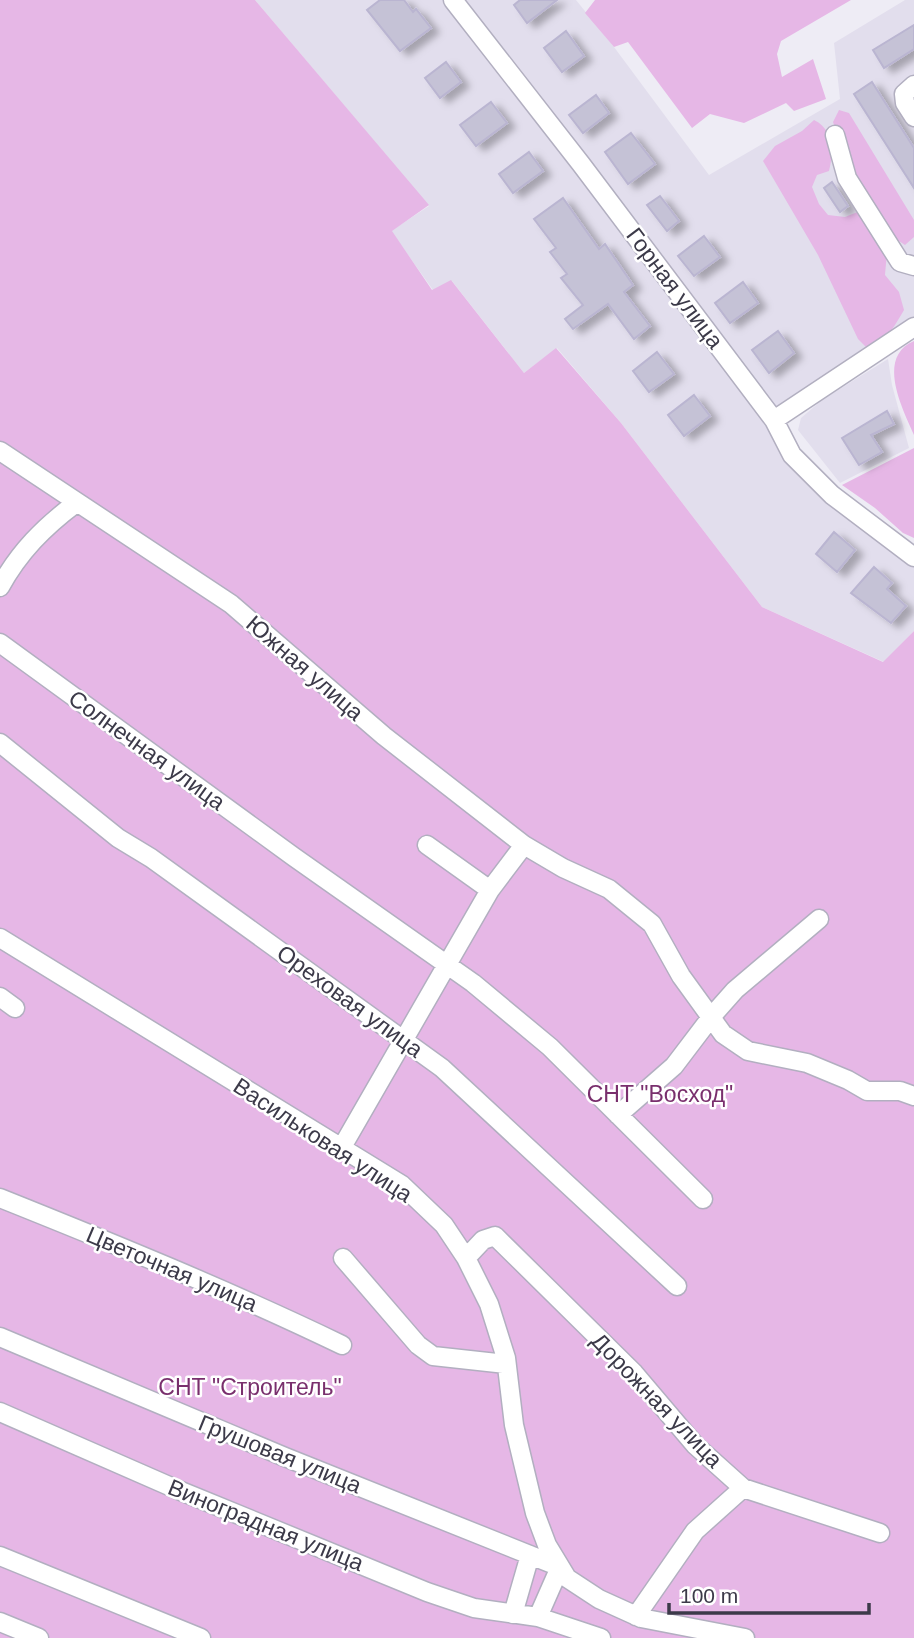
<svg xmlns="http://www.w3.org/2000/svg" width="914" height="1638" font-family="Helvetica,sans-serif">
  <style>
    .residential { fill: #e2deed }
    .green { fill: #e6b7e6 }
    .building { fill: #c5c2d6; stroke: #bab5d1; stroke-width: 2; filter: url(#shadow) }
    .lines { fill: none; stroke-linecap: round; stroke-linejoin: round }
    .minor-casing { stroke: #b2afc0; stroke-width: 21 }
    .minor { stroke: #fff; stroke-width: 18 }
    .labels { text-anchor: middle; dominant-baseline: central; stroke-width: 5; stroke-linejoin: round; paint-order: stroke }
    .street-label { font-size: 23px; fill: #3c3a49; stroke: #fff }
    .park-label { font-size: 23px; fill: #792f6d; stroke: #fff }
  </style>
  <defs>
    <filter id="shadow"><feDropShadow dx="8" dy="4.5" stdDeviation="3.5" flood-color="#0004"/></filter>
  </defs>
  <rect width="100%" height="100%" fill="#eeecf5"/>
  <!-- residential -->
  <path class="residential" d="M255 0H576L614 47 709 175 840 99 834 43 905 0H914V327L775 420 792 455 914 557V631L884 662 762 607 621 423 557 348 524 373 452 281 433 290 391 231 429 206Z
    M888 359 892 385 909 448 840 483 798 430 801 418 822 400Z"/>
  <!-- green -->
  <path class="green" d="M0 0H255L429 205 392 231 432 290 451 280 524 373 556 348 621 423 762 607 883 662 914 631V1638H0Z
    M595 0H851L781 41 777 54 782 77 813 59 826 99 794 111 786 103 744 123 710 114 692 128 628 42 614 47 585 13Z
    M839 110 849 113 914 220V237L905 245C866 222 847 162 833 122Z
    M814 120C833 129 834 152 829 171L817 175 812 187 819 204 828 215 845 217 860 211 887 252 885 275 899 292 904 310C894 327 886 342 868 349L858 339 818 255 763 161 775 146 802 131Z
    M914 341V435C902 408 876 357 914 341Z
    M914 448V538L903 533 875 508 842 485Z"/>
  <!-- building -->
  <path class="building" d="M380 0H404L413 12 416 9 431 28 400 51 367 10Z
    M520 0H557L527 23 514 5Z
    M914 25V49L884 68 873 50Z
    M566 31 584 56 562 72 544 48Z
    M446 62 461 82 440 98 425 78Z
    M872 82 914 148V188L854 94Z
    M596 95 609 113 583 133 569 115Z
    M491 102 507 123 476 146 460 125Z
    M631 133 655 164 628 184 605 152Z
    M529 152 543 171 513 193 499 174Z
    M832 182 848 206 840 212 824 188Z
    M660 196 679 221 667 231 647 205Z
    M563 198 599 249 605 244 633 285 624 292 650 326 634 339 608 304 573 329 565 319 583 305 561 278 567 274 550 252 556 248 534 219Z
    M704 236 720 257 694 276 678 256Z
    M743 282 758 303 730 323 715 303Z
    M778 331 794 353 769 373 752 350Z
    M657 352 674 374 649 392 633 371Z
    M694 395 710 416 684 436 668 415Z
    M887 411 894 424 871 435 882 452 859 465 842 438Z
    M834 532 855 550 837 572 816 554Z
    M874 567 892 583 887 589 906 606 891 623 851 593Z"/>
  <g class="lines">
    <!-- minor casing -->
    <g class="minor-casing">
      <path id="minor" d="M453 0 581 164 774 420 792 455 832 495 914 557
        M914 85 904 94 905 103 914 117
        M835 135 847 178 900 262 914 266
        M774 420 914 327
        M0 451 231 604 384 736 524 845 563 868 609 889 652 924 681 976 723 1034 748 1051 807 1063 848 1080 867 1091H900L914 1096
        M0 587C19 552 44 527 76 503
        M0 643 294 857 473 983 550 1047 703 1199
        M0 743 118 838 151 858 442 1068 677 1286
        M427 845 490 890 524 845
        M0 938 402 1185 444 1225 466 1258 489 1304 506 1358 514 1425 535 1513 547 1545 567 1578 599 1599 641 1618 745 1638
        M0 997 15 1008
        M618 1115 674 1066 712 1016 735 990 819 919
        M342 1147 490 890
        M0 1198C115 1244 230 1291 342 1345
        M343 1258 418 1345 433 1356 506 1364
        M466 1258 483 1240 495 1236 634 1373 695 1445 743 1488 880 1533
        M0 1337 285 1457 560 1567 538 1617
        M0 1412 176 1489 427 1592 474 1608 538 1617 601 1638
        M0 1556 201 1638
        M513 1614 530 1555
        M636 1616 695 1531 743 1488
        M0 1622 39 1638"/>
    </g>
    <!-- minor -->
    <use href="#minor" class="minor"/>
  </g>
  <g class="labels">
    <!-- street labels -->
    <g class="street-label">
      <text transform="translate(675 288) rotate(53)">Горная улица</text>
      <text transform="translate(305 668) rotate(41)">Южная улица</text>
      <text transform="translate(147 750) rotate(36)">Солнечная улица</text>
      <text transform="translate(350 1001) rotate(36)">Ореховая улица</text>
      <text transform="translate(323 1140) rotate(33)">Васильковая улица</text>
      <text transform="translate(172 1269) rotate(23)">Цветочная улица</text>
      <text transform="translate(657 1400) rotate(46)">Дорожная улица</text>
      <text transform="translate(280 1454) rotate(22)">Грушовая улица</text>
      <text transform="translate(266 1525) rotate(22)">Виноградная улица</text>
    </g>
    <!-- park labels -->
    <g class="park-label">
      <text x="660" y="1094">СНТ "Восход"</text>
      <text x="250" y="1387">СНТ "Строитель"</text>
    </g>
  </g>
  <!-- scale -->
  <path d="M669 1603v10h200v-10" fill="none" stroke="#3c3a49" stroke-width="3.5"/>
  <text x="680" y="1603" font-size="21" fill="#3c3a49" stroke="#ffffff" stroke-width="5" paint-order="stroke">100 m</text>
</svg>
